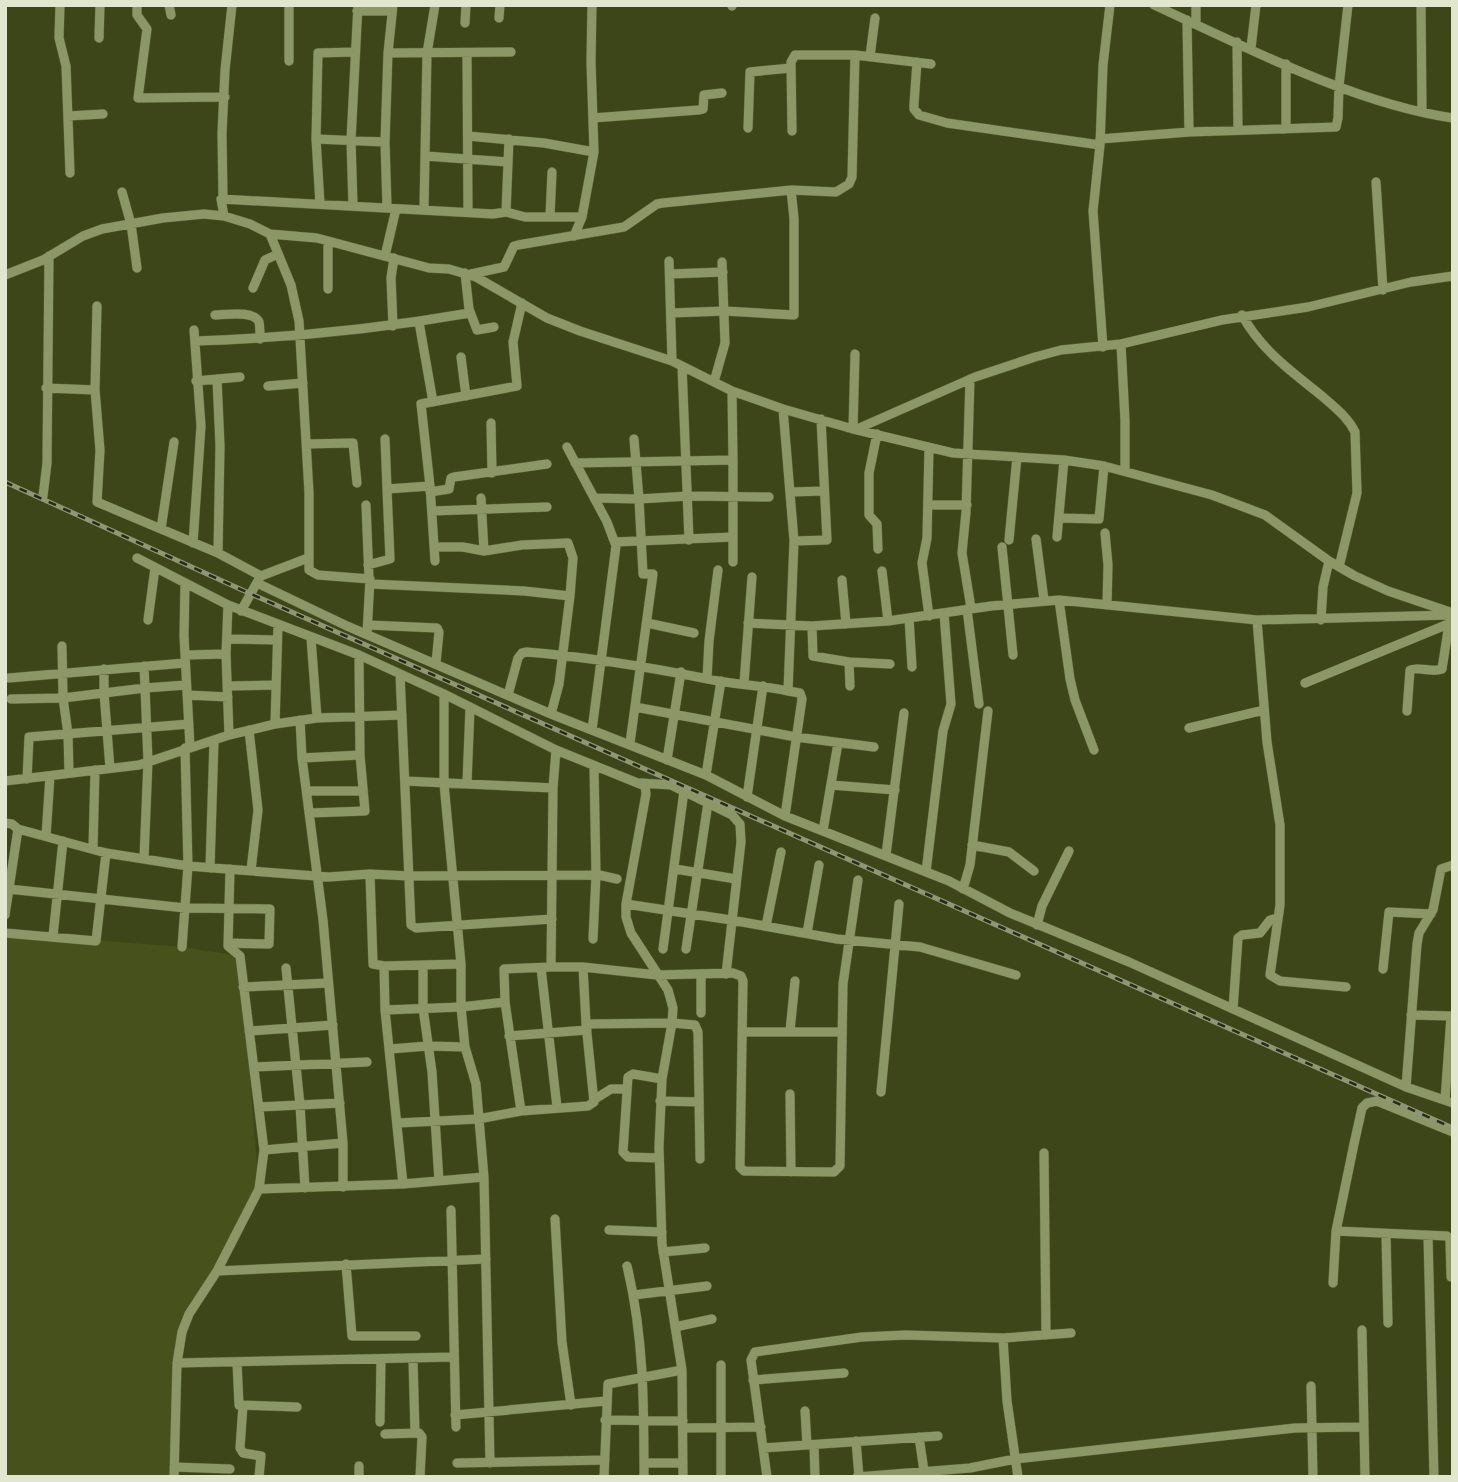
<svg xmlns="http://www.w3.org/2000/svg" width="1458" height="1482" font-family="'Archivo Narrow',sans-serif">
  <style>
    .built { fill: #46511b }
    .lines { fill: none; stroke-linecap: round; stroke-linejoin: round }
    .minor-casing { stroke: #59603a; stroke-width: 10 }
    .minor { stroke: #8b9767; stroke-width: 9 }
    .rail-casing { stroke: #8e9673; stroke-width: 5 }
    .rail { stroke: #262a17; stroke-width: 2.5; stroke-dasharray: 8; stroke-linecap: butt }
  </style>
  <rect width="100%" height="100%" fill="#3d4619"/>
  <!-- built -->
  <path class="built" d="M5 933 182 947 240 956 259 1189 182 1332 173 1477H5Z"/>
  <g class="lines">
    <!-- minor casing -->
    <g class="minor-casing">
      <path id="minor" d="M60 5 59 38 66 66 70 173
        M137 5V15L147 29 138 98 225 97
        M169 5 171 15
        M289 5V61
        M1154 5C1243 46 1355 104 1453 118
        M1421 5 1422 111
        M732 6V5
        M357 11H392
        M499 18 500 5
        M1187 20 1189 132
        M465 23 466 5
        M1196 23V5
        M99 38 100 5
        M1237 42 1238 130
        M1251 48 1256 5
        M388 53 511 52
        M467 54 468 211
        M870 56 875 18
        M917 62 914 104V109L919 115 947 123 1100 145
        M1286 64V129
        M68 116 103 114
        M593 118 698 110 703 109 704 95 722 93
        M748 128 750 72 791 68
        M792 131 791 62 795 55H855L931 64
        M468 136 544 143 594 152
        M316 139 385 142
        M1100 139 1189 132 1336 127 1338 118 1339 86 1348 5
        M425 156 508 162
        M1376 182 1383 290
        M122 192 131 224 137 268
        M223 199 222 133 225 70 232 5
        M320 204 316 139 318 53 354 52
        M353 206 351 140 358 5
        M387 207 385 142 388 53 393 5
        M424 208 427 53 435 5
        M506 212 509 139
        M224 216 221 199 493 214 506 212 525 217H582
        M550 216 552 172
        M270 234 291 285 299 321 309 493V570L318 575 370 579 367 634
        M574 236 582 217 594 152 591 62 592 5
        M328 241V289
        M385 256 396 209
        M669 261 672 361
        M465 273 469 309 477 330 494 327
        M471 274 504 267 514 246 518 245 624 227 657 204 663 203 791 190 836 192 849 184 852 177 855 55
        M670 274 723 272
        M5 275 43 260 83 236 102 229 163 218 204 214 224 216 250 224 270 234 317 238 429 268 449 269 476 277 547 318 580 331 672 361 732 391 783 409 853 429 953 453 1064 460 1104 466 1212 495 1265 515 1329 561 1355 576 1388 591 1453 613
        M253 288 265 260 278 254
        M97 306 95 390 100 450 97 502 218 553 261 576 308 558
        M671 313 725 311 794 315V218L791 190
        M215 315C225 315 254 310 259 322 260 326 260 334 260 339
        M1242 315C1261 350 1292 372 1322 396 1334 407 1348 417 1355 432L1357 493 1339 567
        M419 322 433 402
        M393 326 391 278 394 258
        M195 341C288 338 378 329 470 313
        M1121 344 1125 420V470
        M1103 347 1093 211 1100 145 1103 65 1110 5
        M461 357 466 396
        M682 366 689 540
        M217 379 220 446 218 553
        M970 379 966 512 962 553 971 608
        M196 381 240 377
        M714 382 725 343 722 262
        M268 386 303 383
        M46 388 95 390
        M491 423 492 473
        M853 429 855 354
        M857 429 975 377 1035 357 1061 350 1121 344 1222 320 1308 307 1411 282 1453 276
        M877 434 869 473V515L877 524 878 549
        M385 439 387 489
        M306 444 353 443 357 483
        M567 447 607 522 616 546 592 730
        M733 460V562
        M575 463 733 460 732 391
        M430 486 435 561
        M430 492 449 489 451 478 454 477 547 464
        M791 492 824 491
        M43 496 47 463 49 256
        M481 498 484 551
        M594 498 639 499 634 439
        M366 505 369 578
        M928 505H967
        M432 511 547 507
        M1059 518 1099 519 1104 466
        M161 529 174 442
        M1105 533 1108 565 1107 605
        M1057 537 1064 460
        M1036 539 1044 600
        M1009 540 1017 457
        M794 541 827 540 821 419
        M615 542 733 537
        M193 543 201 426 194 330
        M434 547H463L484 551 522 545 568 543 573 558 570 596 559 684 551 714
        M1002 547 1013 655
        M137 558 228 605 359 655 444 694 556 750 645 786 646 794 626 904V917L631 933 668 990 673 1008 672 1023 662 1079 659 1147 662 1244 682 1370 683 1477
        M368 565 390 559 387 489 430 486 421 404 517 386 513 342 522 303
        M882 571 888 621
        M842 580 846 624
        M257 583 347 626 551 714 706 775 785 816 949 881 1010 913 1129 962 1406 1087 1453 1103
        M185 584 184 636 190 747
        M371 584 524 591 570 596
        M1059 600 1070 679 1075 700 1094 750
        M228 605 226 654 229 735
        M967 609 979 704
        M241 611 259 579
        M929 616 922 563 927 538 929 448
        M909 618 912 667
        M148 620 155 568
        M1257 620 1267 742 1280 825V905L1270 975 1280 981 1346 987
        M1321 620 1323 587 1329 561
        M647 623 694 633
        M748 623 812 626 888 621 991 606 1059 600 1257 620 1450 615
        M368 625 437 628 439 632 436 663
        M812 626 813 656 849 662 850 686
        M311 638 317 718
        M227 639 277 640
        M62 646 63 698 68 734 69 773
        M185 655 226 654
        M849 662 890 664
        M144 666 145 688 186 685
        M104 669V693L145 688 148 761 144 859
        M400 674 411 925 416 928 552 919
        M9 678 185 663
        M707 679 709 641 718 570
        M744 683 752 577
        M1305 683 1453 622
        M228 686 275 685
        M444 694V784L461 964V1007L465 1047 476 1084 484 1177 490 1463
        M187 695 228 697
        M508 695 518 658 522 653 527 652C589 657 648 667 708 679 734 685 761 685 788 691L794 541 783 409
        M11 699 63 698 104 693 110 768
        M635 707 796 737 874 747
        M1407 711 1410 670C1419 666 1432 673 1442 669L1449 624
        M275 724 278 625
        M1189 728 1264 710
        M249 730 258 810 251 870
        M630 743 653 574H643L639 499 689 496 769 497
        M556 750 553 788 551 967 504 969 505 1002 521 1111 588 1106 594 1102 586 1024 583 967
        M302 758 360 755
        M667 760 681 672
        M706 775 721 681
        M27 779 29 737 189 724
        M5 781 139 765 229 735 275 724 317 718 402 715
        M405 781 553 788
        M467 783 470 708
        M641 783 671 785 732 815 740 824 741 842 726 974
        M831 785 895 790
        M308 791H363
        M747 797 763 686
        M310 813 365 811 360 755 359 655
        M785 816 802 699 800 693 788 691
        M5 823 12 824 18 829 106 853 188 866 329 877 370 874 409 876 599 875 617 879
        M823 831 838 743
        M46 836 50 776
        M972 845 1009 852 1034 871
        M93 848 95 770
        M886 855 904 713
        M210 868 214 741
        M675 869 736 879
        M926 872 943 731 951 704 944 613
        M370 874 373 964 384 966 385 1010 403 1184
        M9 889 185 908 270 909 269 944 228 943
        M963 889 970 865 988 711
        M626 904 731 920 837 939 920 947 1016 975
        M5 915 18 829
        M1037 925 1042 906 1069 851
        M766 926 781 852
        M5 933 96 941 106 853
        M807 933 819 865
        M53 936 63 841
        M593 939 596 875 594 766
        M182 947 188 866 185 748
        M663 949 684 791
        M686 949 708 803
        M423 965V1008L432 1072 439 1181
        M384 966 461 964
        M551 967H583L657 975 733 973 741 976 743 981 740 1167 744 1171 834 1172 840 1166 843 984 858 880
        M286 968 300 1105 305 1188
        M541 968 557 1107
        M1383 969 1389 912 1431 914
        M701 974V1013
        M243 987 328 983
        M1233 1009 1238 938 1242 935 1260 933 1270 920 1278 918
        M385 1010 461 1007 505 1002
        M1411 1015 1453 1016
        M586 1024 672 1023 695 1025 698 1032 700 1159
        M249 1031 333 1025
        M790 1031 795 981
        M742 1032H842
        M509 1036 587 1030
        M390 1049 428 1046 465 1047
        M254 1067 367 1062
        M1406 1087 1417 944 1419 933 1433 910 1441 869 1453 865
        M881 1092 899 904
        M790 1094 791 1172
        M595 1099 611 1089H626
        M1445 1100 1451 1016
        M660 1101 699 1102
        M259 1107 340 1103
        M398 1123 478 1119 521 1111
        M343 1143V1187
        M264 1150 343 1143 323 920 302 758 300 720
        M1044 1153 1046 1335
        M659 1158 628 1157 623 1152 628 1077 633 1074 662 1079
        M259 1189 403 1184 484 1177
        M451 1210 456 1427
        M555 1219 562 1342 571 1405
        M609 1230 662 1232
        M1336 1231 1447 1236 1450 1240 1451 1277
        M1386 1234 1388 1323
        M1428 1236 1434 1477
        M663 1252 705 1248
        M346 1264 352 1336H416
        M627 1266C644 1336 644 1406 644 1477
        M217 1271 486 1259
        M1333 1283 1336 1231 1354 1144 1362 1108 1367 1103 1377 1101 1453 1132
        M634 1295 707 1286
        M675 1327 712 1319
        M1362 1330 1365 1477
        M1003 1338 1007 1401 1018 1477
        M413 1359 415 1433
        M237 1362 239 1405 297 1407
        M177 1363 454 1357
        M753 1380 844 1373
        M1311 1386 1313 1477
        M243 1405 240 1448 243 1453 261 1456 259 1477
        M805 1411 807 1445
        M455 1415 606 1401
        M605 1420 683 1421
        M380 1422 381 1359
        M683 1428 761 1427
        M385 1434 419 1433 422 1437 420 1477
        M919 1437 924 1471
        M856 1441 859 1477
        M814 1445 815 1477
        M763 1448 938 1436
        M457 1463 605 1460
        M644 1463H683
        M359 1466V1477
        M174 1467 230 1469
        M174 1477 177 1363 182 1332 189 1314 217 1271 259 1189 264 1150 240 956 228 946 230 869
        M604 1477 608 1384 682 1370
        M721 1477V1365
        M767 1477 751 1360 755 1352 862 1337 906 1335 1003 1338 1071 1333
        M857 1477 970 1468 1015 1459 1295 1428 1363 1427"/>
    </g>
    <!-- minor -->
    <use href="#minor" class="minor"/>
    <!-- rail casing -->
    <g class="rail-casing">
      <path id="rail" d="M5 482 251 594 1453 1128"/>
    </g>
    <!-- rail -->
    <use href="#rail" class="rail"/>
  </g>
  <!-- border -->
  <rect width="1458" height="1482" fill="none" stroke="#e0e7ce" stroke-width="14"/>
</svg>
